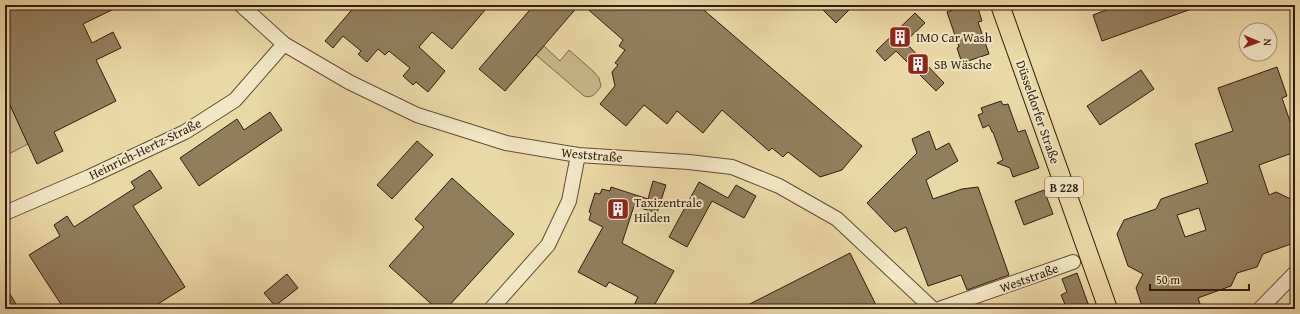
<svg xmlns="http://www.w3.org/2000/svg" width="1300" height="314" font-family="'Gentium Book Plus',serif">
  <style>
    .green { fill: #cbb88d; stroke: #7e6a4e }
    .building { fill: #927e5e; stroke: #311d0f; fill-rule: evenodd }
    .lines { fill: none; stroke-linecap: round; stroke-linejoin: round }
    .minor-casing { stroke: #604c35; stroke-width: 16 }
    .major-casing { stroke: #311d0f; stroke-width: 20 }
    .minor { stroke: #f2e6c6; stroke-width: 14 }
    .major { stroke: #ebd8a7; stroke-width: 18 }
    .labels { text-anchor: middle; dominant-baseline: central; stroke-width: 4; stroke-linejoin: round; paint-order: stroke }
    .shield { fill: #f2e6c6; stroke: #6b5946; stroke-width: 1 }
    .shield-label { font-size: 12px; font-weight: bold; fill: #311d0f }
    .poi-label { font-size: 13px; fill: #311d0f; stroke: #f2e6c6; text-anchor: start }
    .street-label { font-size: 13px; fill: #311d0f; stroke: #f2e6c6 }
  </style>
  <rect width="100%" height="100%" fill="#ebd8a7"/>
  <filter id="stains"><feTurbulence type="fractalNoise" baseFrequency=".005" numOctaves="4"/><feColorMatrix values="0 0 0 0 .2 0 0 0 0 .09 0 0 0 0 .02 0 0 0 .5 -.17"/></filter>
  <radialGradient id="worn" r=".72"><stop offset=".6" stop-color="#630" stop-opacity="0"/><stop offset="1" stop-color="#630" stop-opacity=".3"/></radialGradient>
  <!-- green -->
  <path class="green" d="M544 46 560 61 569 50 593 71 599 78 601 86C597 92 593 99 584 96L536 55Z
    M10 105 28 144 5 156V108Z"/>
  <!-- building -->
  <path class="building" d="M5 5H122L83 24 92 43 113 32 121 48 96 60 116 101 54 132 63 151 37 164 10 105 5 108Z
    M356 5H479L485 10 452 49 432 32 419 47 445 71 428 92 416 82 413 85 403 76 410 68 389 51 385 55 378 49 367 62 358 54 361 51 343 36 333 48 325 41Z
    M534 5H579L505 91 479 69Z
    M583 5H698L862 146 842 170 820 177 788 152 783 157 772 148 769 151 722 110 703 133 677 111 667 124 644 105 626 126 600 104 615 86 612 72 618 65 615 63 625 50 619 46 623 40Z
    M818 5H854L836 23Z
    M966 5H977L982 21 978 22 989 54 962 63 957 48 959 47 947 12Z
    M1119 5H1197V7L1102 41 1093 15Z
    M915 13 925 23 905 42 944 83 936 91 896 51 885 61 876 51Z
    M1277 67 1287 96 1282 98 1295 136V152L1259 165 1269 195 1276 192 1295 201V236L1291 244 1263 254 1257 267 1237 273 1231 286 1198 298 1202 309H1143L1136 288 1143 274 1128 266 1117 234 1124 220 1156 209 1161 199 1208 183 1195 144 1233 131 1218 88ZM1199 208 1206 230 1185 237 1177 215Z
    M1141 70 1154 89 1100 125 1087 106Z
    M1001 101 1003 105 1008 104 1018 132 1025 130 1039 168 1013 177 1010 168 997 163 1003 160 993 132H992L989 125 983 128 978 115 983 113 981 108Z
    M270 112 282 130 199 186 180 158 237 119 244 130Z
    M929 131 936 150 949 143 958 161 926 180 933 199 962 189 978 187 1009 275 967 290 961 275 928 286 906 227 895 232 867 203 917 153 912 139Z
    M417 141 433 155 392 199 377 185Z
    M150 170 162 188 133 206 185 287 150 309H64L29 255 60 236 54 225 67 216 74 227 135 188 131 182Z
    M452 178 514 234 446 309H437L389 266 424 227 415 219Z
    M653 181 666 185 657 213 634 206 622 243 674 271 652 309H632L638 297 609 282 606 287 578 272 603 227 589 220 591 213 589 212 595 193 600 194 602 189 610 191 611 187 648 199Z
    M699 182 728 198 736 185 756 196 744 218 712 201 687 247 669 237Z
    M1044 190 1053 214 1024 225 1015 201Z
    M850 253 878 309H740Z
    M1077 273 1082 287 1090 309H1067L1061 295 1067 292 1062 279Z
    M287 274 298 288 275 306 264 293Z
    M5 286 19 309H5Z"/>
  <g class="lines">
    <!-- minor casing -->
    <g class="minor-casing">
      <path id="minor" d="M241 5 284 44 349 82 417 115 506 143 578 155 689 162 732 167 779 186 837 219 933 309
        M5 213 89 177 185 132 235 100 284 44
        M491 309 548 245 569 201 578 155
        M939 309 1073 262
        M1260 309 1295 273"/>
    </g>
    <!-- major casing -->
    <g class="major-casing">
      <path id="major" d="M1000 5 1108 309"/>
    </g>
    <!-- minor -->
    <use href="#minor" class="minor"/>
    <!-- major -->
    <use href="#major" class="major"/>
  </g>
  <!-- icons -->
  <defs>
    <g id="building-square" transform="scale(1.15)"><rect x="-9" y="-9" width="18" height="18" rx="4" fill="#8f2418" stroke="#f2e6c6"/><path d="M-4-6H4V6H1V3H-1V6H-4ZM-2.5-4.3h1.7v1.8h-1.7ZM.8-4.3h1.7v1.8H.8ZM-2.5-1h1.7V.8h-1.7ZM.8-1h1.7V.8H.8Z" fill="#fff"/></g>
  </defs>
  <g fill-rule="evenodd">
    <use href="#building-square" x="900" y="37"/>
    <use href="#building-square" x="918" y="64"/>
    <use href="#building-square" x="618" y="209"/>
  </g>
  <g class="labels">
    <!-- shield labels -->
    <rect class="shield" x="1045" y="177" width="38" height="20" rx="3"/>
    <g class="shield-label">
      <text x="1064" y="187">B 228</text>
    </g>
    <!-- poi labels -->
    <g class="poi-label">
      <text x="916" y="37">IMO Car Wash</text>
      <text x="934" y="64">SB Wäsche</text>
      <text x="634" y="202">Taxizentrale<tspan x="634" dy="15">Hilden</tspan></text>
    </g>
    <!-- street labels -->
    <g class="street-label">
      <text transform="translate(1038 112) rotate(71)">Düsseldorfer Straße</text>
      <text transform="translate(145 149) rotate(-26)">Heinrich-Hertz-Straße</text>
      <text transform="translate(592 155) rotate(5)">Weststraße</text>
      <text transform="translate(1029 278) rotate(-20)">Weststraße</text>
    </g>
  </g>
  <!-- margin -->
  <rect width="1300" height="314" fill="none" stroke="#ebd8a7" stroke-width="20"/>
  <rect x="6" y="6" width="1288" height="302" fill="none" stroke="#311d0f" stroke-width="2"/>
  <rect x="10" y="10" width="1280" height="294" fill="none" stroke="#311d0f"/>
  <!-- north arrow -->
  <g transform="translate(1258 42) rotate(92)"><circle r="19" fill="#f2e6c6" stroke="#a5967d"/>
  <path d="M0-3L7 15L0 10L-7 15Z" fill="#8f2418"/>
  <text y="-6" font-size="11" font-weight="bold" text-anchor="middle" fill="#311d0f">N</text>
  </g>
  <!-- scale -->
  <path d="M1150 284v6h99v-6" fill="none" stroke="#311d0f" stroke-width="2"/>
  <text x="1156" y="284" font-size="12" fill="#311d0f" stroke="#f2e6c6" stroke-width="3" paint-order="stroke">50 m</text>
  <rect width="100%" height="100%" filter="url(#stains)"/>
  <rect width="100%" height="100%" fill="url(#worn)"/>
</svg>
